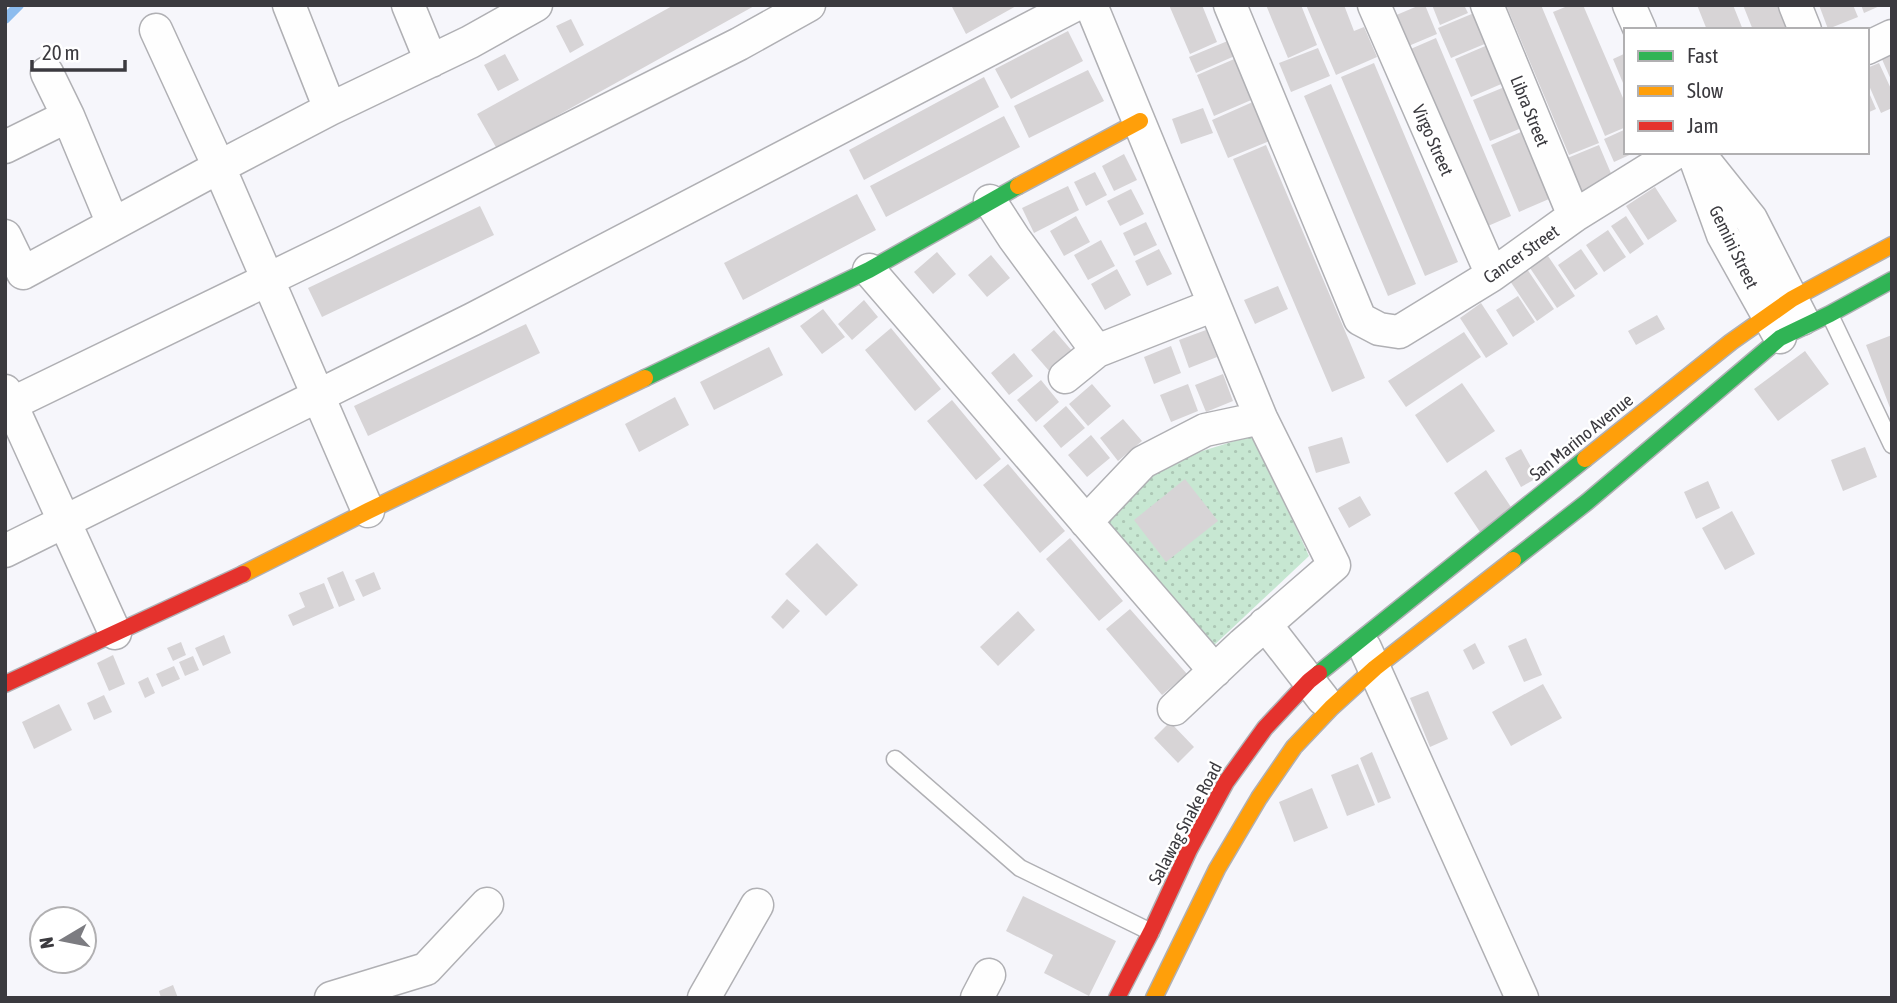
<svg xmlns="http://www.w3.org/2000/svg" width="1897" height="1003" font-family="'Asap Condensed',sans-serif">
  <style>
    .park { fill: url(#park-dots) }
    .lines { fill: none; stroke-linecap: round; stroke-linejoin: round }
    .stream { stroke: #8dbcee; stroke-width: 10 }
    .building { fill: #d7d4d6 }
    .lane-casing { stroke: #b0b0b4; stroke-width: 19 }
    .street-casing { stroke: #b0b0b4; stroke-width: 35 }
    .fast-casing { stroke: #b0b0b4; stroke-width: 19 }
    .slow-casing { stroke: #b0b0b4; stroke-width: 19 }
    .jam-casing { stroke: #b0b0b4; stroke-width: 19 }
    .lane { stroke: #fefefe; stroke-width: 16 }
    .street { stroke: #fefefe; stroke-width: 32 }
    .fast { stroke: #30b455; stroke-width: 16 }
    .slow { stroke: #ff9f0a; stroke-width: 16 }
    .jam { stroke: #e5322d; stroke-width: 16 }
    .labels { text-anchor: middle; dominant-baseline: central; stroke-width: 5; stroke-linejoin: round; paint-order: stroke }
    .street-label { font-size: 18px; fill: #3b3a3f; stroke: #fff }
  </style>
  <defs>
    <pattern id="park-dots" width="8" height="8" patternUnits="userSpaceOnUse" patternTransform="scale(1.75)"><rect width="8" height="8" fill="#c7e7d2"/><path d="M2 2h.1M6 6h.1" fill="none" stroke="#acc7b5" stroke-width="1.8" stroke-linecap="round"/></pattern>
  </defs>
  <rect width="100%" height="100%" fill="#f6f6fb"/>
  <!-- park -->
  <path class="park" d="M1254 435 1309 556 1210 649 1100 521 1170 461Z"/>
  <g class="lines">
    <!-- stream -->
    <path class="stream" d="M5 19 19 5"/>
  </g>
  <!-- building -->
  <path class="building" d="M674 5H756L497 149 477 114Z
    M951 5H1018L966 34Z
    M1169 5H1202L1217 42 1190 54Z
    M1266 5H1301L1317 45 1288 58Z
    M1306 5H1344L1354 31 1364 27 1377 57 1336 75Z
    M1420 5H1425L1437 34 1399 50 1387 19Z
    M1432 5H1464L1468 13 1440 25Z
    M1506 5H1541L1599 143 1569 155Z
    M1570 5H1583L1626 105V127L1605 136 1553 12Z
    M1697 5H1733L1743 30H1707Z
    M1743 5H1779L1789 30H1753Z
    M1819 5H1853L1858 17 1828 29Z
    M1861 5H1882L1864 13Z
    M1474 13 1487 43 1451 58 1438 28Z
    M571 19 584 45 570 53 556 26Z
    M1068 31 1083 61 1011 99 995 69Z
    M1436 38 1511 216 1481 229 1406 51Z
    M1230 40 1237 55 1196 73 1189 57Z
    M1490 44 1506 82 1471 97 1455 59Z
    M1318 48 1330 76 1291 92 1279 63Z
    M1892 52V82L1881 57Z
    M1626 53V82L1623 83 1613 59Z
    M505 54 519 80 498 91 484 65Z
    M1239 57 1256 98 1214 116 1197 75Z
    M1374 63 1458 262 1425 276 1341 77Z
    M1879 63 1892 91V108L1881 113 1867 81V68Z
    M1088 70 1104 101 1029 138 1014 106Z
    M984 77 999 107 864 180 849 150Z
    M1331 84 1416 284 1388 296 1304 96Z
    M1507 86 1524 127 1490 141 1473 100Z
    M1867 88 1876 109 1867 113Z
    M1255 101 1272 140 1228 158 1212 120Z
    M1203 108 1213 133 1181 144 1172 119Z
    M1004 116 1020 147 886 217 870 186Z
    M1626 129V152H1636L1614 162 1604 139Z
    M1521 132 1549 199 1519 212 1491 145Z
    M1266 145 1365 378 1332 392 1233 159Z
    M1599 145 1613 178 1579 193 1565 159Z
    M1124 154 1137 180 1114 191 1102 166Z
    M1095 172 1107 195 1086 206 1074 182Z
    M1068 186 1079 210 1034 233 1022 208Z
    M1655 187 1677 221 1648 240 1626 206Z
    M1131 189 1144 214 1120 226 1107 201Z
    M857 194 876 230 743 300 724 263Z
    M480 206 494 235 322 317 308 288Z
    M1076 216 1090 242 1064 256 1050 231Z
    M1626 216 1644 244 1630 254 1611 226Z
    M1146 222 1157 245 1134 256 1123 233Z
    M1608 230 1626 257 1604 272 1586 245Z
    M1101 240 1115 266 1088 280 1074 255Z
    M1159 249 1172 274 1147 286 1135 261Z
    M1581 249 1598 274 1575 290 1558 265Z
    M937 252 956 274 933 294 914 272Z
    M991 255 1010 278 987 297 968 275Z
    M1548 256 1575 296 1557 308 1530 268Z
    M1117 269 1131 295 1105 310 1091 284Z
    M1527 269 1554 309 1537 321 1510 281Z
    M1278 286 1288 309 1255 324 1244 300Z
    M1518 296 1535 322 1513 337 1496 310Z
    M864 300 878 317 852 340 838 324Z
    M1481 303 1508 344 1486 358 1460 318Z
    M823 309 845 337 822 354 800 326Z
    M1657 315 1665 329 1636 345 1628 331Z
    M526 324 540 353 368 436 354 406Z
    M891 328 941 389 915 411 865 350Z
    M1054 330 1073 352 1050 372 1031 350Z
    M1206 330 1217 357 1189 368 1179 340Z
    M1464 332 1481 357 1406 407 1388 381Z
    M1892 335V413L1866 345Z
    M1171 346 1181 373 1154 384 1144 357Z
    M769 347 783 375 714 410 700 382Z
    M1805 351 1829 384 1778 421 1754 389Z
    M1014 353 1033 376 1009 395 991 373Z
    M1223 374 1233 401 1206 412 1195 385Z
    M1041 380 1059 402 1036 422 1017 400Z
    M1462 383 1495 431 1447 463 1415 415Z
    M1092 384 1111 406 1088 426 1069 404Z
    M1188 384 1198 411 1171 422 1160 395Z
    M675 397 689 425 639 452 625 424Z
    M952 400 1001 459 976 480 927 421Z
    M1066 406 1085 428 1061 448 1043 426Z
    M1123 419 1142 441 1118 461 1100 438Z
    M1091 435 1110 458 1087 477 1068 455Z
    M1342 437 1350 463 1316 473 1308 447Z
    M1865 447 1877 477 1843 491 1831 460Z
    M1521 449 1537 478 1521 487 1505 458Z
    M1008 464 1065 531 1040 553 983 485Z
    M1486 470 1517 516 1484 538 1454 493Z
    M1185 479 1218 521 1166 562 1134 520Z
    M1708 481 1720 508 1696 519 1684 492Z
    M1360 496 1371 515 1349 528 1338 508Z
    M1732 511 1755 554 1725 570 1702 528Z
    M1070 538 1123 601 1099 621 1046 559Z
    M817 543 858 585 826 616 785 574Z
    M343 571 355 600 339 607 327 578Z
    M374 572 381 589 363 597 355 580Z
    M324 583 334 608 293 626 288 615 305 607 299 593Z
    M787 599 800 611 783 629 771 617Z
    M1130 609 1187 674 1162 695 1106 629Z
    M1018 611 1035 630 998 666 980 647Z
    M224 635 231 653 203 666 195 648Z
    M1526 638 1542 675 1524 682 1508 646Z
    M181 642 186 655 173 661 167 648Z
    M1475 643 1485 663 1473 670 1463 650Z
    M113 655 125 684 109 691 97 663Z
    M193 656 199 670 185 676 179 662Z
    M174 666 180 679 162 687 156 674Z
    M148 677 155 693 145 698 138 682Z
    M1543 684 1562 718 1511 746 1492 712Z
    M1428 691 1448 739 1430 747 1410 698Z
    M104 695 112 712 94 720 87 703Z
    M59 704 72 730 34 749 22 722Z
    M1170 722 1194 747 1178 763 1154 738Z
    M1372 752 1391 798 1378 803 1360 758Z
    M1358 764 1375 805 1347 816 1331 775Z
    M1312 788 1328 828 1294 842 1279 802Z
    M1023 896 1116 941 1089 996 1044 973 1053 955 1006 931Z
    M173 985 178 998H161L159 991Z"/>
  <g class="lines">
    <!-- lane casing -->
    <g class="lane-casing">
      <path id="lane" d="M1830 315 1892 445
        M895 759 1020 868 1151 932"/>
    </g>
    <!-- street casing -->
    <g class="street-casing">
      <path id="street" d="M289 5 330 109
        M408 5 431 61
        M1091 5 1261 418 1334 565 1243 644 1174 709
        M1230 5 1360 319 1379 329 1399 332 1492 275 1574 216 1677 152
        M1374 5 1492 275
        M1487 5 1574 216
        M1629 5 1640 30
        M1795 5 1805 30
        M156 30 219 167 368 511
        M1867 48 1892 36
        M47 73 68 116 113 224
        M5 147 68 116
        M1693 152 1723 235 1780 337
        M1707 164 1751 219 1802 319
        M990 201 1014 238 1097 351
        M5 236 23 273 219 167 330 109 470 42 536 5
        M869 270 1215 671
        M1065 377 1097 351 1214 305
        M5 391 115 633
        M11 404 343 243 739 44 809 5
        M1086 522 1143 462 1205 430 1261 418
        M5 551 473 319 1075 5
        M1265 624 1323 699
        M1365 648 1522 998
        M331 998 426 969 487 904
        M704 998 757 905
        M977 998 989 975"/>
    </g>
    <!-- fast casing -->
    <g class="fast-casing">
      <path id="fast" d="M645 378 869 270 1018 186
        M1513 560 1587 502 1780 338 1830 314 1892 280
        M1319 673 1585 459"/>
    </g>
    <!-- slow casing -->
    <g class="slow-casing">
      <path id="slow" d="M1018 186 1140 121
        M1585 459 1731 342 1792 299 1892 245
        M243 574 368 511 645 378
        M1154 998 1217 869 1259 798 1294 747 1331 708 1375 668 1513 560"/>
    </g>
    <!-- jam casing -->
    <g class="jam-casing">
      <path id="jam" d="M5 684 243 574
        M1117 998 1151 932 1189 850 1226 782 1265 728 1309 681 1319 673"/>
    </g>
    <!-- lane -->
    <use href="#lane" class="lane"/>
    <!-- street -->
    <use href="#street" class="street"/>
    <!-- fast -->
    <use href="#fast" class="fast"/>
    <!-- slow -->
    <use href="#slow" class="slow"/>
    <!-- jam -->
    <use href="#jam" class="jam"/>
  </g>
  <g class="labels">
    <!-- street labels -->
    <g class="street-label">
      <text transform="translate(1530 111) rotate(68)">Libra Street</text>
      <text transform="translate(1433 140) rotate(66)">Virgo Street</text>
      <text transform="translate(1734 247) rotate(64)">Gemini Street</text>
      <text transform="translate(1521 254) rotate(-35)">Cancer Street</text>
      <text transform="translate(1581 437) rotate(-39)">San Marino Avenue</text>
      <text transform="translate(1185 823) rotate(-62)">Salawag Snake Road</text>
    </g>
  </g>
  <!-- border -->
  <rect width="1897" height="1003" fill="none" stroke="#3b3a3f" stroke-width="14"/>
  <!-- legend -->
  <rect x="1624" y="28" width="245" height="126" fill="#ffffff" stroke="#b1b0b2" stroke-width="2"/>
  <rect x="1638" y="51" width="35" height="10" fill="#30b455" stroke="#b1b0b2" stroke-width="2"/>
  <text x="1687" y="63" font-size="21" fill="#3b3a3f">Fast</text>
  <rect x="1638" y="86" width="35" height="10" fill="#ff9f0a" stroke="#b1b0b2" stroke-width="2"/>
  <text x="1687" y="98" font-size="21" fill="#3b3a3f">Slow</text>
  <rect x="1638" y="121" width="35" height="10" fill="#e5322d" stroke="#b1b0b2" stroke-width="2"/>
  <text x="1687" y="133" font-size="21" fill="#3b3a3f">Jam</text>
  <!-- north arrow -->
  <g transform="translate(63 940) rotate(260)"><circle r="33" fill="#ffffff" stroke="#b1b0b2" stroke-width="2"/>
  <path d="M0-5L12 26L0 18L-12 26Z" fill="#7c7c81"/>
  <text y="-10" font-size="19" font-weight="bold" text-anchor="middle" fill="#3b3a3f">N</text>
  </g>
  <!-- scale -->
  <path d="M32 60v10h93v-10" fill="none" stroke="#3b3a3f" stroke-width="3.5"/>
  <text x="42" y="60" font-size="21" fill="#3b3a3f" stroke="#ffffff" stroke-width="5" paint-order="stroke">20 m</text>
</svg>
